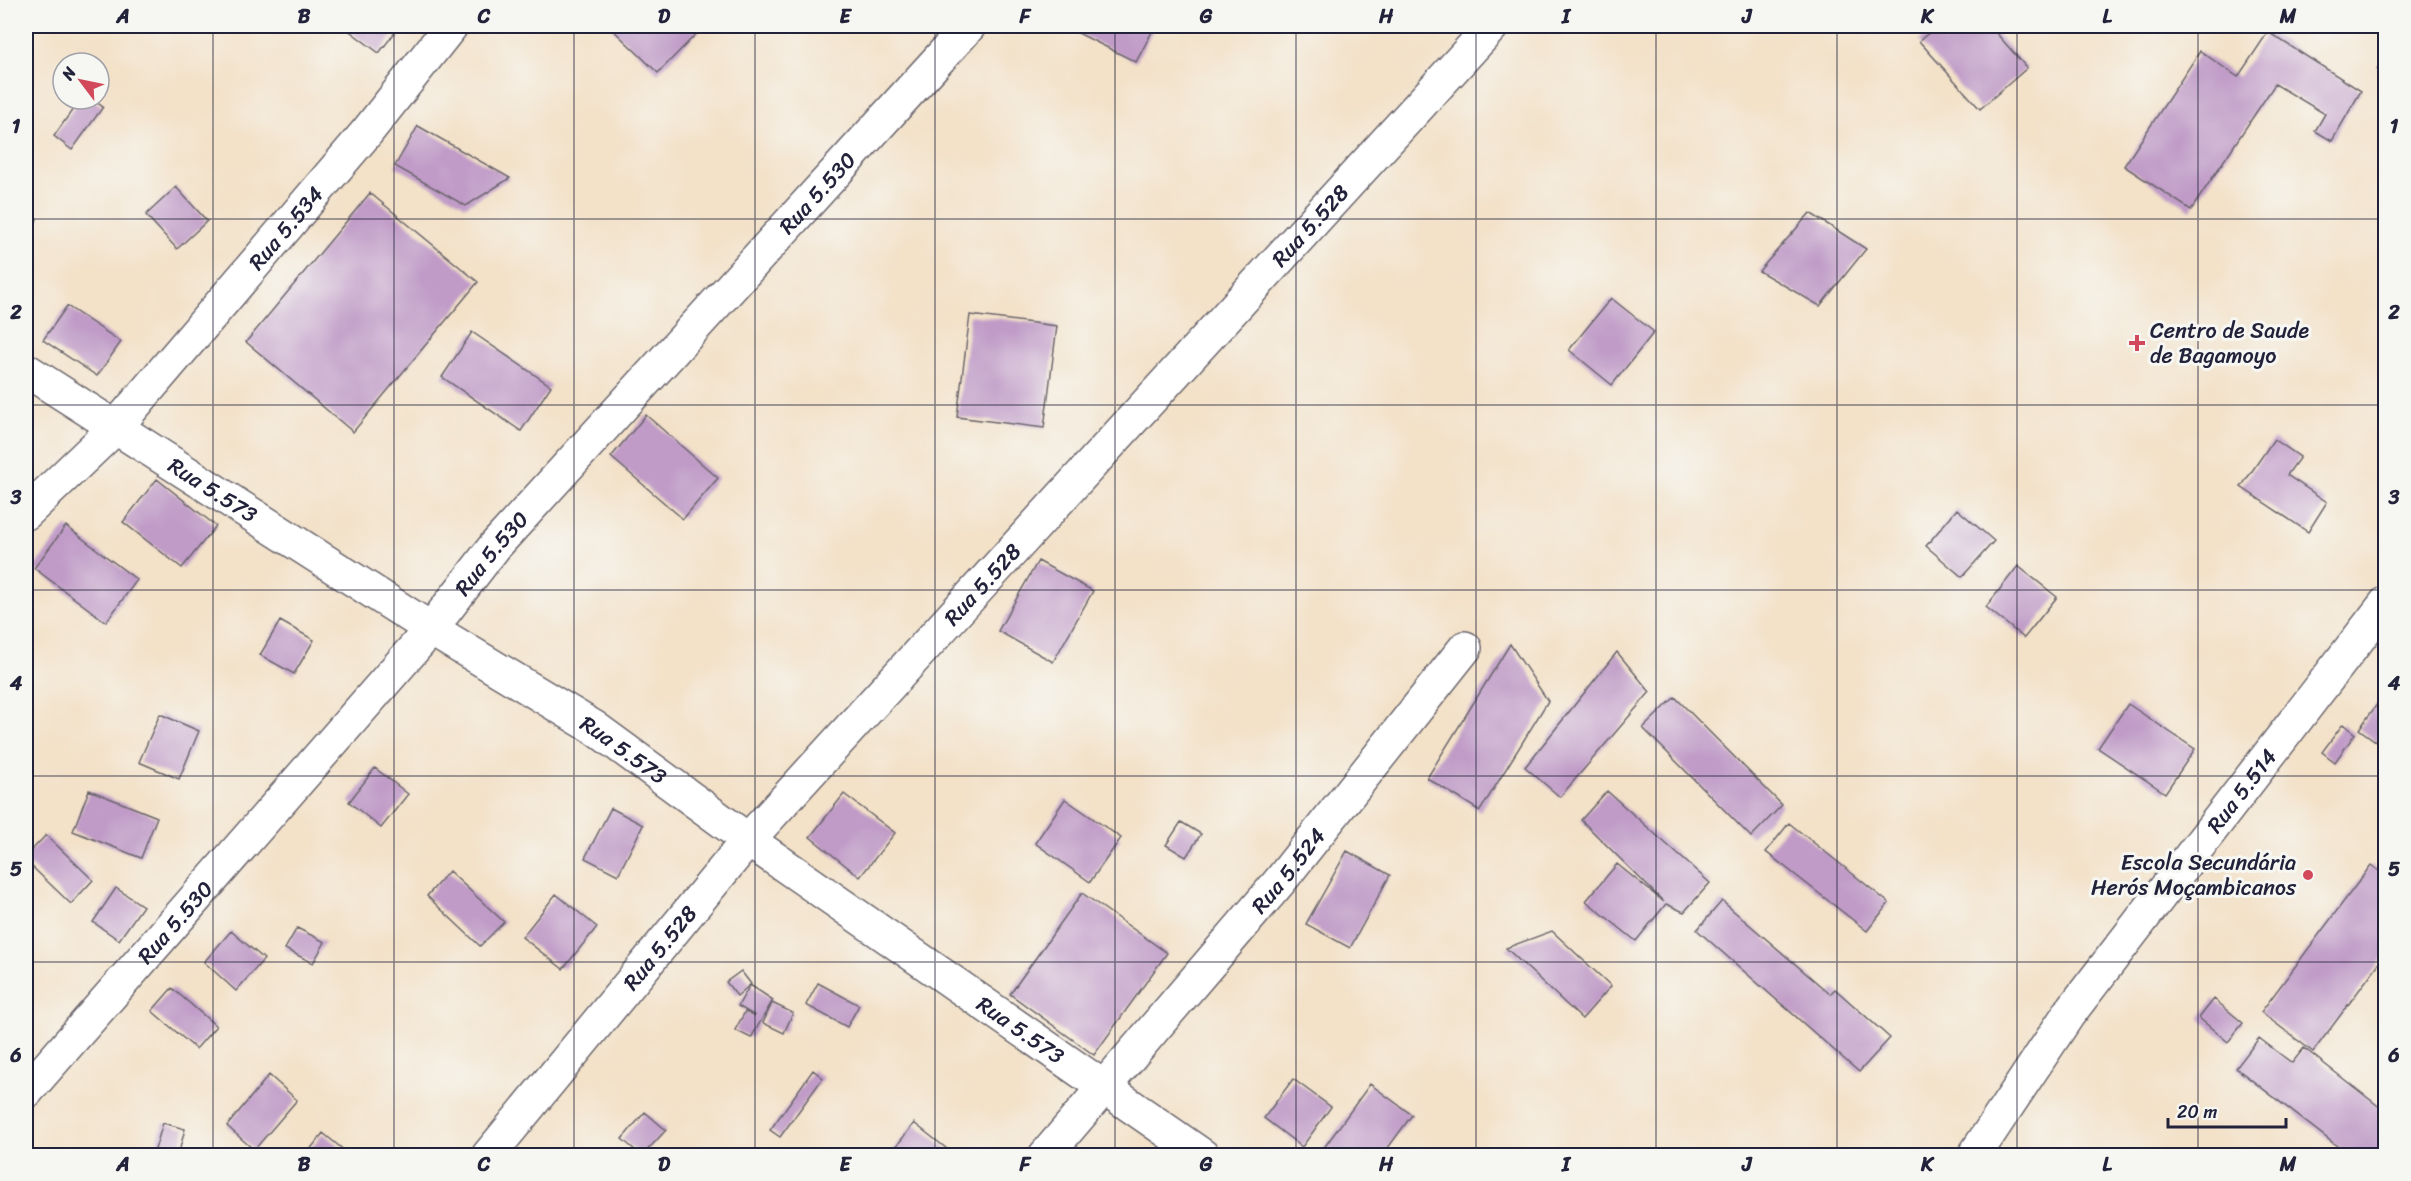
<svg xmlns="http://www.w3.org/2000/svg" width="2411" height="1181" font-family="Sriracha,sans-serif">
  <style>
    .building { fill: #c09bc7 }
    .lines { fill: none; stroke-linecap: round; stroke-linejoin: round }
    .street-casing { stroke: #6b656c; stroke-width: 36 }
    .street { stroke: #fff; stroke-width: 33 }
    .grid { fill: none; stroke: #22223b; stroke-width: 1.5; stroke-opacity: 0.55 }
    .poi-dot { fill: #d1495b; stroke: #f6f6f2; stroke-width: 2 }
    .labels { text-anchor: middle; dominant-baseline: central; stroke-width: 6; stroke-linejoin: round; paint-order: stroke }
    .street-label { font-size: 22px; fill: #22223b; stroke: #f6f6f2 }
    .poi-label { font-size: 22px; fill: #22223b; stroke: #f6f6f2; text-anchor: start }
    .neatline { fill: none; stroke: #22223b; stroke-width: 2 }
    .grid-label { font-size: 20px; text-anchor: middle; font-weight: bold; fill: #22223b }
  </style>
  <rect width="100%" height="100%" fill="#f6f6f2"/>
  <filter id="ink" filterUnits="userSpaceOnUse"><feTurbulence type="fractalNoise" baseFrequency=".0167" numOctaves="2"/><feDisplacementMap in="SourceGraphic" scale="12" xChannelSelector="R" yChannelSelector="G"/><feConvolveMatrix kernelMatrix="1 2 1 2 8 2 1 2 1" color-interpolation-filters="sRGB"/></filter>
  <filter id="wash" filterUnits="userSpaceOnUse"><feTurbulence type="fractalNoise" baseFrequency=".008" numOctaves="4" result="noise"/><feDisplacementMap in="SourceGraphic" scale="24" xChannelSelector="R" yChannelSelector="G"/><feGaussianBlur stdDeviation="1.35" result="paint"/><feColorMatrix in="noise" values="0 0 0 0 0 0 0 0 0 0 0 0 0 0 0 0 0 1.4 0 .05"/><feComposite in="paint" operator="in"/></filter>
  <g filter="url(#wash)">
    <rect width="100%" height="100%" fill="#f3e1c8"/>
    <g id="blocks">
      <!-- building -->
      <path class="building" d="M343 26H400L379 53Z
        M609 26H704L658 73Z
        M1064 26H1155L1136 62Z
        M1937 26H1990L2027 68 1980 109 1919 41Z
        M2268 32 2361 91 2332 141 2315 131 2325 114 2275 84 2191 210 2124 166 2200 51 2238 77Z
        M2386 58V76L2377 69Z
        M80 99H92L103 107 72 150 54 136Z
        M418 126 510 178 466 206 395 166Z
        M176 187 207 221 177 249 146 215Z
        M370 193 478 282 353 432 246 342Z
        M26 213 37 219 26 242Z
        M1810 213 1866 249 1820 306 1759 271Z
        M1611 298 1654 332 1612 385 1569 350Z
        M67 306 121 342 97 376 43 340Z
        M970 315 1057 326 1044 428 957 417Z
        M472 332 551 386 521 431 442 377Z
        M646 415 718 478 683 519 611 457Z
        M2274 439 2300 457 2287 475 2327 502 2308 532 2241 487Z
        M157 479 216 526 182 568 123 522Z
        M1957 509 1994 541 1962 577 1926 546Z
        M66 526 137 580 106 622 34 568Z
        M1038 561 1093 591 1053 662 998 631Z
        M2018 566 2057 597 2024 638 1986 607Z
        M280 621 314 640 294 674 260 655Z
        M1510 644 1548 701 1480 811 1427 778Z
        M1617 652 1650 692 1560 797 1525 767Z
        M2386 692V738L2381 745 2359 729Z
        M1675 697 1782 805 1751 837 1643 728Z
        M2128 704 2195 749 2165 793 2098 748Z
        M160 714 199 731 179 779 139 762Z
        M2343 724 2355 734 2335 762 2322 752Z
        M375 768 408 794 381 828 349 802Z
        M89 790 157 817 141 858 73 831Z
        M1607 791 1710 883 1684 912 1666 904 1636 941 1586 901 1617 864 1664 902 1581 820Z
        M844 794 895 833 860 877 810 837Z
        M1065 799 1121 838 1090 882 1035 843Z
        M611 808 643 825 618 875 585 858Z
        M1181 822 1201 834 1186 857 1166 845Z
        M1789 823 1889 903 1867 931 1766 852Z
        M46 835 93 880 71 904 26 861V856Z
        M1347 851 1390 875 1350 948 1306 924Z
        M2371 865 2386 876V954L2313 1052 2261 1012Z
        M449 871 504 922 480 946 427 896Z
        M116 888 143 906 119 940 93 922Z
        M1082 893 1167 953 1094 1055 1010 994Z
        M556 894 597 927 563 969 522 937Z
        M1722 901 1830 994 1835 989 1890 1038 1859 1072 1697 930Z
        M297 928 325 942 313 963 285 949Z
        M231 931 264 959 236 991 204 962Z
        M1552 931 1611 986 1582 1019 1506 948Z
        M741 971 751 984 737 996 726 982Z
        M818 983 859 1005 847 1027 806 1005Z
        M750 985 773 1000 751 1038 735 1030 745 1012 755 1016 738 1006Z
        M172 988 216 1026 196 1049 152 1011Z
        M2214 999 2243 1023 2228 1042 2199 1018Z
        M772 1003 793 1013 784 1033 763 1023Z
        M2259 1038 2292 1063 2304 1048 2386 1112V1141L2374 1156H2350L2236 1068Z
        M813 1070 823 1078 780 1137 770 1130Z
        M269 1075 297 1100 254 1150 227 1126Z
        M1293 1079 1331 1107 1302 1147 1264 1118Z
        M1370 1084 1412 1115 1382 1156H1318Z
        M645 1112 666 1130 642 1156 622 1139Z
        M163 1123 185 1129 178 1156H153Z
        M914 1123 956 1156H889Z
        M323 1133 351 1156H305Z"/>
    </g>
  </g>
  <g filter="url(#ink)">
    <use href="#blocks" fill-opacity="0" stroke="#6b656c" stroke-width="1.5"/>
    <g class="lines">
      <!-- street casing -->
      <g class="street-casing">
        <g id="street">
          <path id="s1" d="M26 370 431 629 595 728 748 840 1203 1156"/>
          <path id="s2" d="M26 513 115 428 367 132 451 26"/>
          <path id="s3" d="M26 1092 431 629 495 546 969 26"/>
          <path id="s4" d="M488 1156 748 840 1492 26"/>
          <path id="s5" d="M1045 1156 1280 881 1465 648"/>
          <path id="s6" d="M1974 1156 2068 1015 2386 603"/>
        </g>
      </g>
      <!-- street -->
      <use href="#street" class="street"/>
    </g>
  </g>
  <!-- grid -->
  <path class="grid" d="M213 26V1156M394 26V1156M574 26V1156M755 26V1156M935 26V1156M1115 26V1156M1296 26V1156M1476 26V1156M1656 26V1156M1837 26V1156M2017 26V1156M2198 26V1156M26 219H2386M26 405H2386M26 590H2386M26 776H2386M26 962H2386"/>
  <!-- markers -->
  <g class="poi-dot">
    <path d="M2134 334h6v6h6v6h-6v6h-6v-6h-6v-6h6z"/>
    <circle cx="2308" cy="875" r="6"/>
  </g>
  <g class="labels">
    <!-- street labels -->
    <g class="street-label">
      <text stroke="none"><textPath href="#s3" startOffset="1198">Rua 5.530</textPath></text>
      <text stroke="none"><textPath href="#s4" startOffset="1242">Rua 5.528</textPath></text>
      <text stroke="none"><textPath href="#s2" startOffset="386">Rua 5.534</textPath></text>
      <text stroke="none"><textPath href="#s1" startOffset="222">Rua 5.573</textPath></text>
      <text stroke="none"><textPath href="#s3" startOffset="712">Rua 5.530</textPath></text>
      <text stroke="none"><textPath href="#s4" startOffset="756">Rua 5.528</textPath></text>
      <text stroke="none"><textPath href="#s1" startOffset="708">Rua 5.573</textPath></text>
      <text stroke="none"><textPath href="#s6" startOffset="453">Rua 5.514</textPath></text>
      <text stroke="none"><textPath href="#s5" startOffset="375">Rua 5.524</textPath></text>
      <text stroke="none"><textPath href="#s3" startOffset="226">Rua 5.530</textPath></text>
      <text stroke="none"><textPath href="#s4" startOffset="270">Rua 5.528</textPath></text>
      <text stroke="none"><textPath href="#s1" startOffset="1194">Rua 5.573</textPath></text>
    </g>
    <!-- poi labels -->
    <g class="poi-label">
      <text x="2150" y="330">Centro de Saude<tspan x="2150" dy="25">de Bagamoyo</tspan></text>
      <text x="2296" y="862" text-anchor="end">Escola Secundária<tspan x="2296" dy="25">Herós Moçambicanos</tspan></text>
    </g>
  </g>
  <!-- margin -->
  <rect width="2411" height="1181" fill="none" stroke="#f6f6f2" stroke-width="66"/>
  <!-- north arrow -->
  <g transform="translate(81 81) rotate(302)"><circle r="28" fill="#f6f6f2" stroke="#a1a1a9" stroke-width="1.5"/>
  <path d="M0-4.5L10 22L0 15L-10 22Z" fill="#d1495b"/>
  <text y="-9" font-size="16" font-weight="bold" text-anchor="middle" fill="#22223b">N</text>
  </g>
  <!-- scale -->
  <path d="M2168 1118v9h118v-9" fill="none" stroke="#22223b" stroke-width="3"/>
  <text x="2177" y="1118" font-size="18" fill="#22223b" stroke="#f6f6f2" stroke-width="4.5" paint-order="stroke">20 m</text>
  <rect x="33" y="33" width="2345" height="1115" class="neatline"/>
  <g class="grid-label">
    <text x="123" y="23">A</text>
    <text x="304" y="23">B</text>
    <text x="484" y="23">C</text>
    <text x="664" y="23">D</text>
    <text x="845" y="23">E</text>
    <text x="1025" y="23">F</text>
    <text x="1206" y="23">G</text>
    <text x="1386" y="23">H</text>
    <text x="1566" y="23">I</text>
    <text x="1747" y="23">J</text>
    <text x="1927" y="23">K</text>
    <text x="2107" y="23">L</text>
    <text x="2288" y="23">M</text>
    <text x="16" y="133">1</text>
    <text x="2394" y="133">1</text>
    <text x="16" y="319">2</text>
    <text x="2394" y="319">2</text>
    <text x="16" y="504">3</text>
    <text x="2394" y="504">3</text>
    <text x="16" y="690">4</text>
    <text x="2394" y="690">4</text>
    <text x="16" y="876">5</text>
    <text x="2394" y="876">5</text>
    <text x="16" y="1062">6</text>
    <text x="2394" y="1062">6</text>
    <text x="123" y="1171">A</text>
    <text x="304" y="1171">B</text>
    <text x="484" y="1171">C</text>
    <text x="664" y="1171">D</text>
    <text x="845" y="1171">E</text>
    <text x="1025" y="1171">F</text>
    <text x="1206" y="1171">G</text>
    <text x="1386" y="1171">H</text>
    <text x="1566" y="1171">I</text>
    <text x="1747" y="1171">J</text>
    <text x="1927" y="1171">K</text>
    <text x="2107" y="1171">L</text>
    <text x="2288" y="1171">M</text>
  </g>
</svg>
